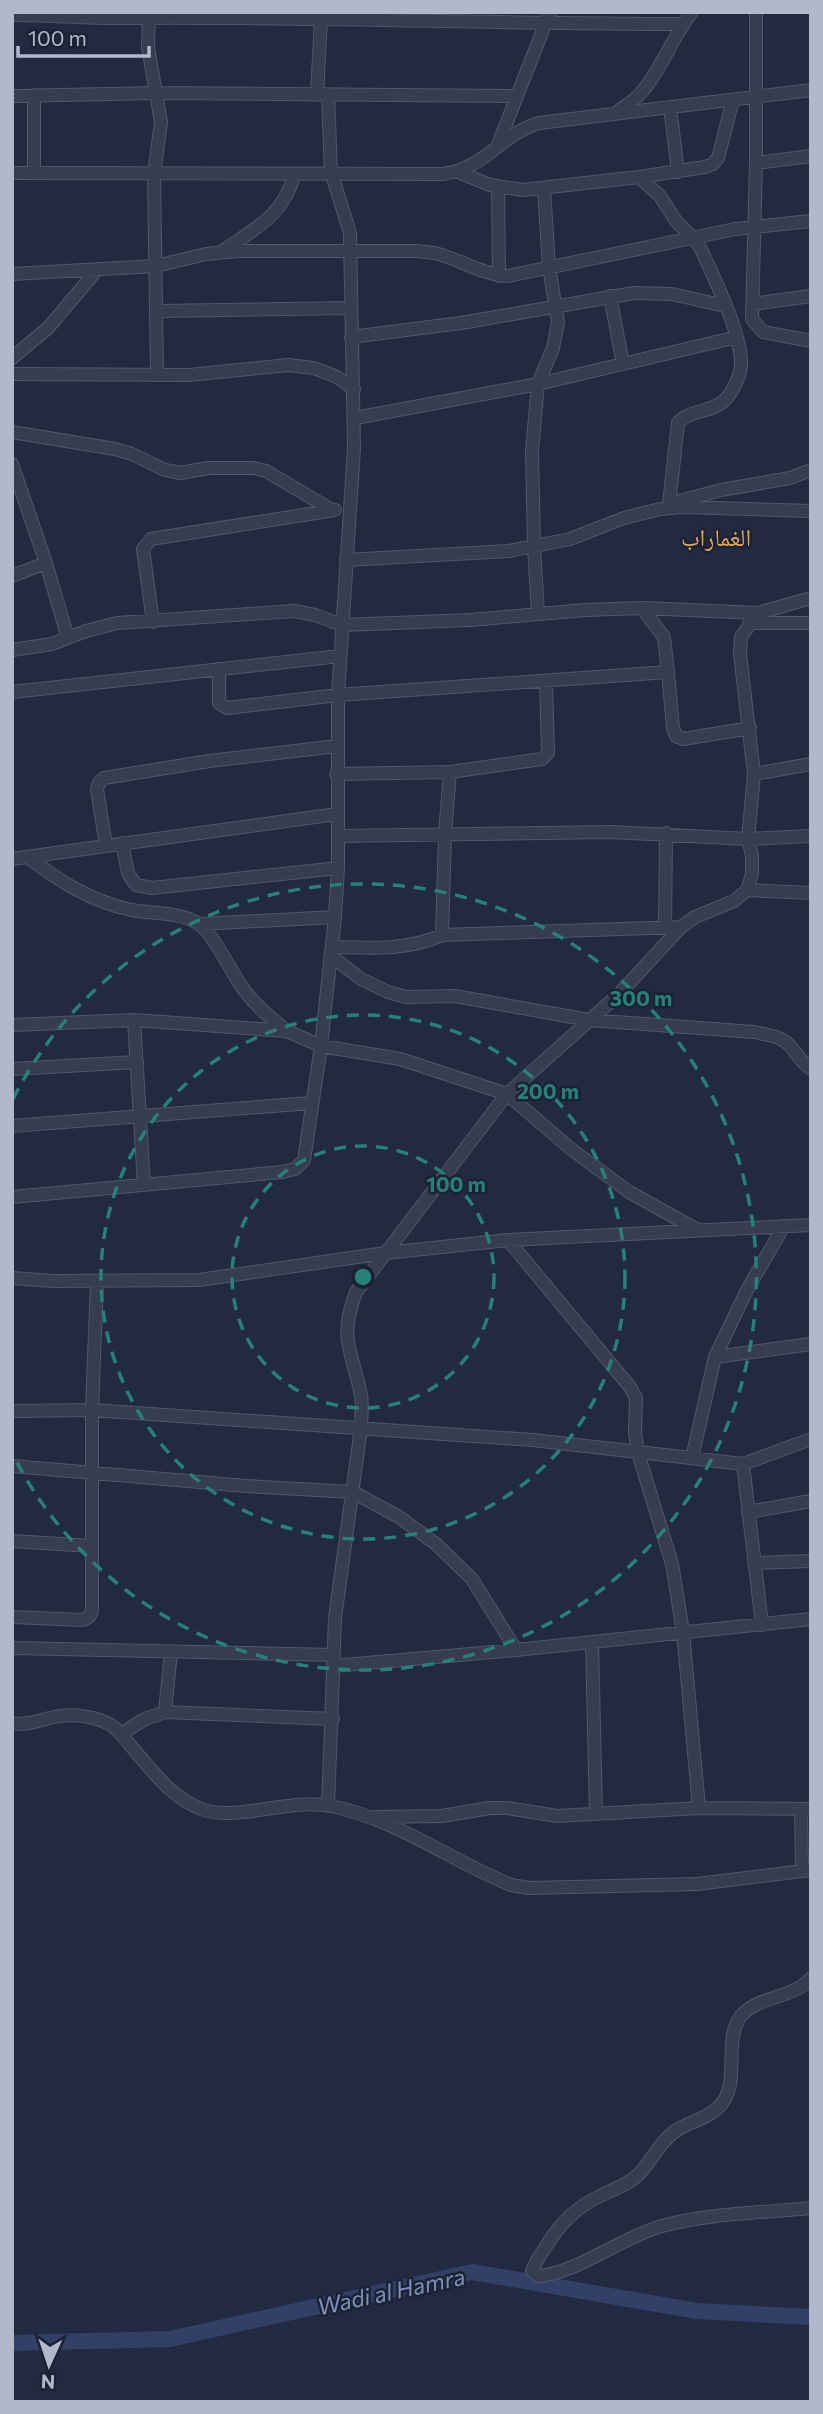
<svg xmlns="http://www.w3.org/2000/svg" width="823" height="2414" font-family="Commissioner,'Noto Naskh Arabic',sans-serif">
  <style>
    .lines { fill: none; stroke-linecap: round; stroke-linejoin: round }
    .river { stroke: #324067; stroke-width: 16 }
    .minor-casing { stroke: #51586a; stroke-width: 14 }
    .minor { stroke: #363d4f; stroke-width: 12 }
    .ring { fill: none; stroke: #27807c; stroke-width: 3.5; stroke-dasharray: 12 9 }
    .labels { text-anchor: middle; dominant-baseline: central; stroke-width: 5; stroke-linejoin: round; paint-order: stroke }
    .water-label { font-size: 23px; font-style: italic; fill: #7e8fb9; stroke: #1b2234 }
    .quarter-label { font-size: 24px; fill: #dfa558; stroke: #1b2234 }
    .centre { fill: #27807c; stroke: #1b2234; stroke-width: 3.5 }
    .ring-label { font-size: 21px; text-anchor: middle; font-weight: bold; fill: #27807c; stroke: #1b2234; stroke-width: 5; stroke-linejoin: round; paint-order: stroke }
  </style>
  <rect width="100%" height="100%" fill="#212a40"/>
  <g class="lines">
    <!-- river -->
    <path class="river" d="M12 2343 170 2339 472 2272 697 2311 811 2317"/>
    <!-- minor casing -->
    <g class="minor-casing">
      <path id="minor" d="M149 12 148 47 161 122 154 174 157 375
        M756 12V163L752 319 763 332 811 341
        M12 15C48 15 83 18 119 18 306 16 494 24 682 24
        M34 95V173
        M317 95 321 18
        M12 96 158 93 515 96
        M670 107 678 172
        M615 114C623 107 634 101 641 93 662 69 672 37 692 12
        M497 147 550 12
        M756 163 811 156
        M458 172 490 185 523 190 639 177 705 167 713 164 718 158 733 100
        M12 173 443 174C485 169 501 134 539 123L811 90
        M639 177 660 196 676 221 693 238 701 249C714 278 740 330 741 361 742 373 734 390 725 400 712 413 690 409 678 423L669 504
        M498 186 499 276
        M221 252C256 228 282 217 295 174
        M12 274 156 266 206 254 238 251H417L435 253C459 259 483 275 508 276L735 229 811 221
        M610 296 623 364
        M752 304 811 296
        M156 311 351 308
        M351 337 461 323 634 293 672 294 725 306
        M12 358 48 328 97 270
        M12 374 189 375 288 365 314 368 337 377 354 389
        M355 418 538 384 737 337
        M12 432 115 449 132 454 165 470 181 473 208 468H254L266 471 332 510
        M12 464 46 563
        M672 503 721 490 790 478 811 470
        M346 560 509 551 570 539 624 518 660 509 682 507 811 511
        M12 576 46 563 68 638
        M538 614 534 548 532 451 538 384 553 348 558 322 549 267 544 188
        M153 622 143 549 151 539 335 510
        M749 623H811
        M12 650 52 644 86 631 117 623 294 611 315 615 342 625 471 620 585 610 642 608 758 613 811 598
        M219 669V703L227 708 338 695 668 672 664 637 642 608
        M668 672 673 728 676 736 683 739 750 728
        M12 692 340 656
        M336 774 450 772 542 759 548 753 546 681
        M754 774 811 764
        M338 836 611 832 748 839 811 836
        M122 843 128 873 136 885 152 888 338 868
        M106 846 97 789 99 783 104 778 209 761 337 746
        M28 857C60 882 91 901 131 910 152 914 182 912 199 924 215 936 232 974 244 990 256 1006 272 1019 287 1031
        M12 859 337 814
        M747 890 811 893
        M199 924 335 917
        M665 928 666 833
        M442 935 445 834 450 772
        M332 947C370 948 406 951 442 935L681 927
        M331 956 361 979 388 992 406 997 455 996 589 1020 754 1032C768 1035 782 1036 791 1047 798 1055 802 1063 811 1069
        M134 1020 144 1185
        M12 1025 134 1020 287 1031 321 1046 400 1059 507 1094 571 1149 629 1192 696 1229
        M12 1069 137 1062
        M12 1126 311 1103
        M12 1197 282 1172 295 1169 304 1160 321 1046 335 917 338 868V695L354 448 350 233 331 172 328 95
        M508 1240 630 1387 636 1398 635 1433 638 1453 672 1564 683 1632 699 1808
        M12 1278 53 1281 199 1280 385 1253 508 1240 811 1225
        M715 1357 811 1344
        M12 1411 92 1410 458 1435 533 1440 743 1464 762 1625
        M692 1458 715 1357 747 1290 784 1226
        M743 1464 811 1439
        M12 1466 246 1486 353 1492 399 1517 436 1544 472 1579 516 1650
        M748 1512 811 1501
        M12 1541 92 1546
        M755 1563 811 1561
        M12 1617 83 1620 89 1617 92 1611V1410L97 1281
        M592 1642 596 1814
        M12 1648 333 1655
        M333 1666 516 1650 811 1619
        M165 1712 171 1651
        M12 1723C27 1726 39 1720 54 1717 71 1713 95 1716 111 1725 121 1732 128 1743 136 1752 155 1775 175 1800 204 1810 237 1821 291 1798 331 1806 396 1819 450 1860 511 1885L529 1888 697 1884 811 1870
        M121 1734 145 1719 165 1712 333 1719
        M328 1806 335 1618 361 1428C361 1417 363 1406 361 1395 352 1350 338 1340 356 1292L507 1094 620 993 681 927 695 917 734 901 747 890 752 874V856L748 839 754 774 740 654 741 637 758 613
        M801 1809 802 1871
        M375 1817 442 1816 490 1808H507L557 1816 699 1808 811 1809
        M811 1978C793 1999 757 1996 741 2016 722 2041 742 2084 719 2107 707 2119 691 2121 677 2130 661 2140 652 2160 639 2174 629 2184 615 2189 602 2195 576 2207 560 2223 545 2248 540 2255 535 2263 532 2271L539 2276C575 2274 624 2236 662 2226 709 2213 762 2213 811 2208"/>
    </g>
    <!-- minor -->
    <use href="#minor" class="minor"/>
  </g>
  <!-- distance rings -->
  <g class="ring">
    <circle cx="363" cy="1277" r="131"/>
    <circle cx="363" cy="1277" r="262"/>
    <path d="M13 1099A393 393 0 1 1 13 1455"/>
  </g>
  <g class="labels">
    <!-- water labels -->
    <g class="water-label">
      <text transform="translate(391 2291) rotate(-12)">Wadi al Hamra</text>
    </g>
    <!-- quarter labels -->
    <g class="quarter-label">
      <text x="716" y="536">الغماراب</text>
    </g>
  </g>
  <circle cx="363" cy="1277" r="10" class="centre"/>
  <g class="ring-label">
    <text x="641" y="1006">300 m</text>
    <text x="548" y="1099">200 m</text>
    <text x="456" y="1192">100 m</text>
  </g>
  <!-- border -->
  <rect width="823" height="2414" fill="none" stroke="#b2b8cb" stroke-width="28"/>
  <!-- north arrow -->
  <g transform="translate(49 2365) rotate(183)" stroke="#1b2234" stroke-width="5" paint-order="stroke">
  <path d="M0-5L12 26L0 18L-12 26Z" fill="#b2b8cb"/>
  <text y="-10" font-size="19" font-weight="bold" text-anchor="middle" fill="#b2b8cb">N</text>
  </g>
  <!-- scale -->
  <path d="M18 46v10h131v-10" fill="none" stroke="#b2b8cb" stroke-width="3.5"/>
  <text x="28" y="46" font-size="21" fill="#b2b8cb" stroke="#1b2234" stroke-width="5" paint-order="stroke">100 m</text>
</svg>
